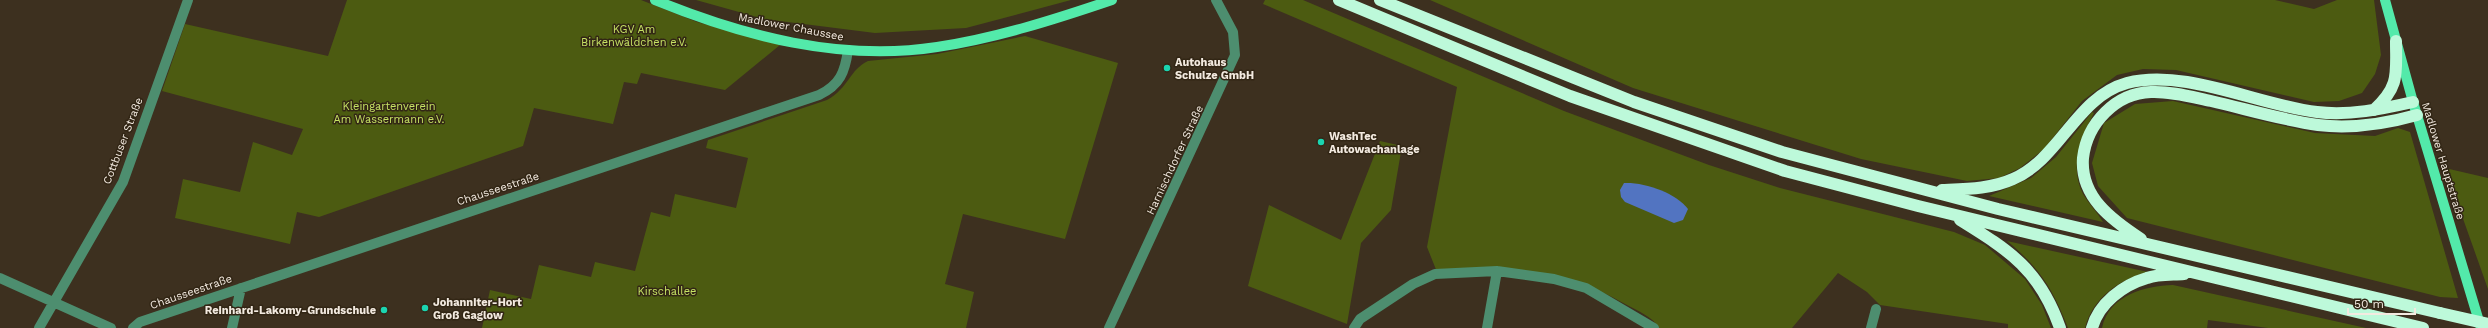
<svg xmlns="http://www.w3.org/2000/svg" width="2488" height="328" font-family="'Work Sans',sans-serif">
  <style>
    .green { fill: #4c5b11 }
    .water { fill: #5274c1 }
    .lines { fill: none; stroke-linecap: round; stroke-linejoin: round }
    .minor { stroke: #4d8e6f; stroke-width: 10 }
    .major { stroke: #53eaaa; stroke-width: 10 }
    .highway { stroke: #bdf9da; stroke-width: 12 }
    .highway-bridge { stroke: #bdf9da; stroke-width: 12 }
    .poi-dot { fill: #1bd5b1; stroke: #322615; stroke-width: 1.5 }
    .labels { text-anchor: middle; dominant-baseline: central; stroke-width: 3; stroke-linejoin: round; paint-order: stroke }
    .street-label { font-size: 11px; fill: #f3eae0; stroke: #322615 }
    .park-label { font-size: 11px; fill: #c6e264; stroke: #322615 }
    .poi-label { font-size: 11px; font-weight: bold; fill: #f3eae0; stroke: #322615; text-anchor: start }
  </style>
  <rect width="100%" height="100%" fill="#3d301f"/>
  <!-- green -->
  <path class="green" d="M347 0H641L697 22 780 45 725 90 641 73 637 84 624 82 613 124 534 108 523 146 319 217 297 212 290 244 175 218 183 179 240 192 253 142 292 155 303 129 162 91 185 24 328 56Z
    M696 0H1071L966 28 875 33 764 19Z
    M1265 0H1303L1564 111 1709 165 1780 188 1954 232 1985 245 2025 279 2042 305 2051 328H2008V324L1880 305 1867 292 1838 273 1792 328H1659C1653 317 1638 311 1627 305 1560 267 1512 266 1437 272L1427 247 1457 87 1263 4Z
    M1430 0H2275L2314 9 2337 0H2374L2381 55 2375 74 2362 93 2339 101 2314 102 2176 70 2143 69 2117 75 2082 101 2044 149 2020 168 1999 178 1967 181 1861 159 1633 88Z
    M1025 36 1118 63 1065 239 963 214 945 284 974 292 966 328H482L490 290 531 299 539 265 591 277 595 262 635 271 651 212 670 217 675 194 736 208 748 158 706 148 708 140 827 100C849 88 849 70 868 61L937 54Z
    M2173 101 2315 133 2375 136 2398 128 2410 132 2458 298 2440 297 2127 218 2098 186 2092 163 2104 123 2135 104Z
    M2092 112 2094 113C2081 138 2069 166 2083 194 2089 204 2097 212 2103 222L1989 196 2031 178 2056 157Z
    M1380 141 1402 146 1391 210 1361 243 1347 324 1248 286 1269 205 1341 240Z
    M2445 168 2488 178V289Z
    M2007 241 2148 272C2119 280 2093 297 2085 328H2068C2053 289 2040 268 2007 241Z
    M2173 285 2366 328H2268L2208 320 2207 328H2102C2109 295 2145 286 2173 285Z"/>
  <!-- water -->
  <path class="water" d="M1624 183C1645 182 1676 193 1688 209L1683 220 1674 223 1625 202 1621 197 1620 190Z"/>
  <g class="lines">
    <!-- minor -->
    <path class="minor" d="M0 278 111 328
      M39 328 123 182 188 0
      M133 328 140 322 819 95C840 85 845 72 848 50
      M232 328 241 288
      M1109 328 1235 55 1233 32 1216 0
      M1354 328 1360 319 1413 284 1435 274 1497 271 1554 279 1586 288 1654 328
      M1487 328 1497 271
      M1871 328 1876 309"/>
    <!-- major -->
    <path class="major" d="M655 0C743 36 841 62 937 47 997 38 1056 19 1112 0
      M2385 0 2413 102 2481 328"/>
    <!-- highway -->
    <path class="highway" d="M1339 0 1570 96 1785 171 1918 206 2423 328
      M1380 0 1634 102 1782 152 1998 209 2440 313
      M2374 110C2400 86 2396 74 2396 41
      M1942 190C1966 189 1991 189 2013 179 2060 159 2076 97 2127 83 2185 68 2258 105 2317 112 2349 116 2382 109 2413 102
      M1960 220C2010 251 2040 270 2060 328
      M2141 239C2112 220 2080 197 2083 158 2087 123 2116 93 2151 92 2171 91 2192 97 2211 101 2246 109 2282 120 2318 125 2351 129 2385 124 2417 115
      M2092 328C2099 303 2123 285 2147 278 2158 274 2172 275 2184 274"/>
    <!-- highway-bridge -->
    <path class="highway-bridge" d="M2440 313 2488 324"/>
  </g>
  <!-- markers -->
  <g class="poi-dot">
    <circle cx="1167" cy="68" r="4"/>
    <circle cx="1321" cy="142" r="4"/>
    <circle cx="425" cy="308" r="4"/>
    <circle cx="384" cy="310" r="4"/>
  </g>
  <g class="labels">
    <!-- street labels -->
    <g class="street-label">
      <text transform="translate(791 27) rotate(11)">Madlower Chaussee</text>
      <text transform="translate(123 141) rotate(-69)">Cottbuser Straße</text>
      <text transform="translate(1175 160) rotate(-65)">Harnischdorfer Straße</text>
      <text transform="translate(2443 161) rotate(73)">Madlower Hauptstraße</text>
      <text transform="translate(498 189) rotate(-18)">Chausseestraße</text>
      <text transform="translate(191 292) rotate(-19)">Chausseestraße</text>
    </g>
    <!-- park labels -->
    <g class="park-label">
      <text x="634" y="29">KGV Am<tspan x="634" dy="13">Birkenwäldchen e.V.</tspan></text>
      <text x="389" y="106">Kleingartenverein<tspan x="389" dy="13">Am Wassermann e.V.</tspan></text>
      <text x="667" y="291">Kirschallee</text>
    </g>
    <!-- poi labels -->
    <g class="poi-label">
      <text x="1175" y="62">Autohaus<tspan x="1175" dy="13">Schulze GmbH</tspan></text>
      <text x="1329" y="136">WashTec<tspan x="1329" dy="13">Autowachanlage</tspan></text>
      <text x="433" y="302">Johanniter-Hort<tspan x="433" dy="13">Groß Gaglow</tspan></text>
      <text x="376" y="310" text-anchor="end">Reinhard-Lakomy-Grundschule</text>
    </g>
  </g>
  <!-- scale -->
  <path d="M2348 308v6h67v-6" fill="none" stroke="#f3eae0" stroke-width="2"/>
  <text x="2354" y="308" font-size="12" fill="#f3eae0" stroke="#322615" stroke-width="3" paint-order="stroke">50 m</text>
</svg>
